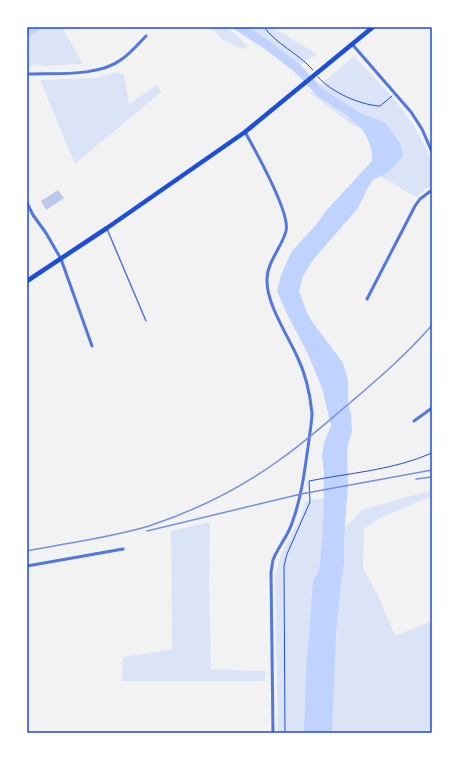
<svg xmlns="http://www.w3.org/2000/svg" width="459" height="760" font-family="'Fira Sans',sans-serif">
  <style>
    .green { fill: #dbe4f7 }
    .water { fill: #bfd3fe }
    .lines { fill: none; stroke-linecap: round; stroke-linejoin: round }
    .river { stroke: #bfd3fe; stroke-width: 9 }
    .building { fill: #bdc9ec }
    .path { stroke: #1d4ed8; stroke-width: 1 }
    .service { stroke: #5277de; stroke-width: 1.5 }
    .minor { stroke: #5277de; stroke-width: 3 }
    .primary { stroke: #1d4ed8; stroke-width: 4.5 }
    .rail { stroke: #7290e2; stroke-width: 1.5 }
    .neatline { fill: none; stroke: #1d4ed8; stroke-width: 1.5 }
  </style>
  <rect width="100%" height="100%" fill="#f2f2f2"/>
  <!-- green -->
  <path class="green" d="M27 27H62L83 64 45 66 31 64 32 67H27Z
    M210 27H227L248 46 243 49 223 40Z
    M244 27H272L317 54 292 71Z
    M354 56C384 88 417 119 431 161 434 168 432 179 432 186L425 189 416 197 377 174 379 132 355 127 310 93Z
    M117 72 124 75 129 104 157 85 161 92 75 164 40 80 96 78Z
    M432 483V496L382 517 364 529 363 568 378 595 395 636 432 621V733H278L275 576 281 555 302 514 305 501 341 496 336 640 342 531 363 509 429 491Z
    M210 522 209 582 211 669 265 671V681H122L123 657 172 649 171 531Z"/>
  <!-- water -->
  <path class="water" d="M351 113 372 117 385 123 400 143 403 154 397 164 387 173 373 180 367 189 358 208 312 261 303 276 299 291 307 313 313 323 343 363 348 380V402L351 415 352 431 347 449 348 486 344 540V564L341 584 336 634 332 733H304L306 675 313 580 319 571 323 531 324 473 322 456 324 443 331 426 322 388 307 352 286 312 277 291 281 275 292 251 316 225 325 212 372 161C373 148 367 134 358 125 354 122 352 120 349 116Z"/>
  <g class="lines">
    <!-- river -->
    <path class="river" d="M239 27 267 45 296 67 321 93 361 119
      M27 33 35 27"/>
  </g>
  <!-- building -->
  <path class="building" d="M58 190 64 198 46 210 41 201Z"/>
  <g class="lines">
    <!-- path -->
    <path class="path" d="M264 27C276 44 298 53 313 70
      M318 77C331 92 360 105 380 106L392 96
      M285 733 284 566 287 554 310 502 309 481C349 473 394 470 432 453"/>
    <!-- service -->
    <path class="service" d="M107 229 146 321"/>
    <!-- minor -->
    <path class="minor" d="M352 44 411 112 422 129 432 152
      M27 74C56 73 99 77 122 59 131 53 139 43 146 36
      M245 132C255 150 291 213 286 231 282 247 267 262 267 279 266 302 286 333 296 354 305 372 310 393 312 413 312 421 310 431 309 440 305 468 302 496 292 523 288 536 278 547 273 560 272 564 272 568 271 572L273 733
      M27 203 33 215 46 233 61 259 92 346
      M367 299 415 206 420 199 432 190
      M414 421 432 408
      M27 566 123 549"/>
    <!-- primary -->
    <path class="primary" d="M27 281 107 228 245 132 373 27"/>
    <!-- rail -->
    <path class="rail" d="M416 479 432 477
      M147 531 301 494 432 470
      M27 551C67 543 109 538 149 526 194 511 239 489 278 461 304 443 327 422 351 402 380 377 407 354 432 325"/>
  </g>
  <!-- border -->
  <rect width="459" height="760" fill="none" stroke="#ffffff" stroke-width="56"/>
  <rect x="28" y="28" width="403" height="704" class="neatline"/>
</svg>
